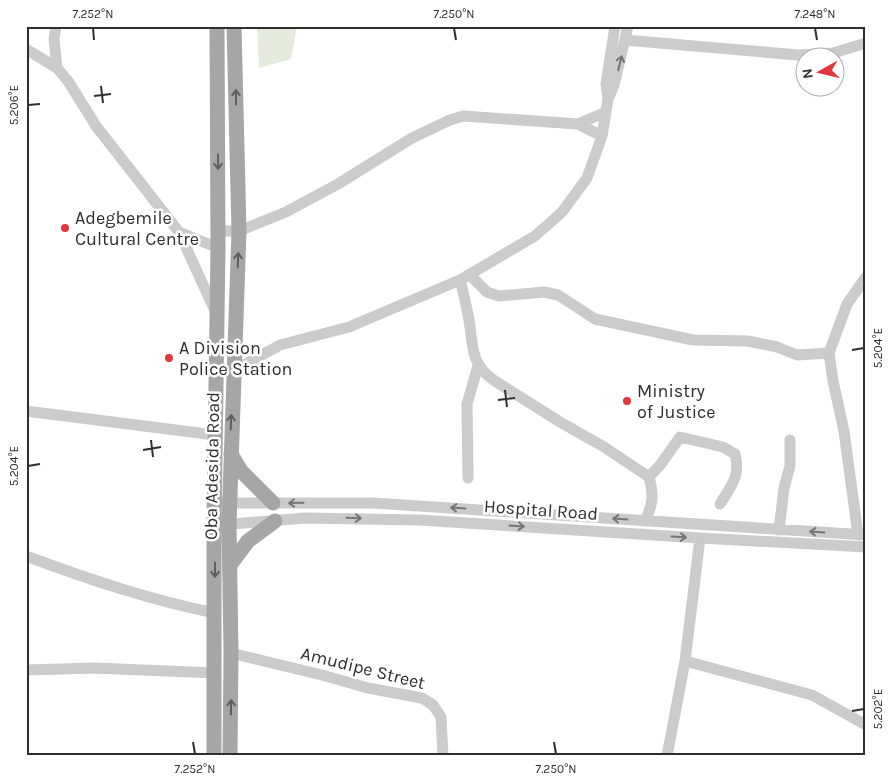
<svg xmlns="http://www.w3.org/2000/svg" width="892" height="782" font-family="Karla,sans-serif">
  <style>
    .green { fill: #e4ebdc }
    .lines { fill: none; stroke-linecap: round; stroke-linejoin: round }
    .minor { stroke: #cbcbcb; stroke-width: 11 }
    .major { stroke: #a6a6a6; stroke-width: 15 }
    .oneway { stroke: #757575 }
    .oneway2 { stroke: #5e5e5e }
    .ticks { fill: none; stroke: #2e2e2e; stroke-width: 2 }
    .poi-dot { fill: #e0363d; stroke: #fff; stroke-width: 2 }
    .labels { text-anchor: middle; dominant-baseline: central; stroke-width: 5; stroke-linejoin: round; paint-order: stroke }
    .poi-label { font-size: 18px; fill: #2e2e2e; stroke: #fff; text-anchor: start }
    .street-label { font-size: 18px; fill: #2e2e2e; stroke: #fff }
    .neatline { fill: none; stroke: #2e2e2e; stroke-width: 2 }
    .ticks-label { font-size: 12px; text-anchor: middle; fill: #2e2e2e }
  </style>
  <rect width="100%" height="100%" fill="#fff"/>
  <!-- green -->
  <path class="green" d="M257 26H297L291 59 259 68Z"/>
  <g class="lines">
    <!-- minor -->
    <path class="minor" d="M56 26 54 39 57 68
      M625 40 798 55 833 53 866 43
      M26 49 57 68 68 81 96 126 179 232 216 313
      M608 99 614 85 628 26
      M578 124 606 112
      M218 231H239L286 212 338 184 412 138 450 120 463 116 578 124 602 136
      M179 232 218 248
      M470 275 487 292 499 296 544 292 558 295 595 319 693 340 748 341 777 347 797 355 829 353
      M460 280C463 292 466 303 468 315 474 343 468 363 495 381L560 422 604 447 649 477C654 496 653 504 645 521
      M233 371 280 345 349 327 460 280 535 236 562 212 587 178 602 136 608 99 606 84 615 26
      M26 411 215 435
      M649 477 661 464 680 437 723 447 735 454C741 476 731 486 720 504
      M468 478 467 404 478 366
      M215 503H373L866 535
      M221 525 305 518 419 520 700 538 866 547
      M779 530 784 488 790 466V440
      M858 535 844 431 833 381 829 353 847 304 866 277
      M26 556C88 579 150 600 215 613
      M231 653 322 675 368 688 422 698 433 705 441 717 443 756
      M685 661 812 695 866 725
      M26 670 94 668 215 673
      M667 756 685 661 700 538"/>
    <!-- major -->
    <path class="major" d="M231 454 241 471 273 503
      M230 565 248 541 275 521
      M214 756V525L218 248 217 26
      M230 756 231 653 229 524 239 231 234 26"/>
  </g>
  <!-- one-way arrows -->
  <defs><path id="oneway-shaft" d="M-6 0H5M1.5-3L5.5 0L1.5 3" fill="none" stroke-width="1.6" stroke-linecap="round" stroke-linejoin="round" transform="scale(1.25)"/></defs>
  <g class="oneway">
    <use href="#oneway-shaft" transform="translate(620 63) rotate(-76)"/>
    <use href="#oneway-shaft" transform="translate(296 503) rotate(179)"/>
    <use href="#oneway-shaft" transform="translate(458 508) rotate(-176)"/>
    <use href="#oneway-shaft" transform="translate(354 518) rotate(2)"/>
    <use href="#oneway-shaft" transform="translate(620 519) rotate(-176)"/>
    <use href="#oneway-shaft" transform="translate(517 526) rotate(4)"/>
    <use href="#oneway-shaft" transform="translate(817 532) rotate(-176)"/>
    <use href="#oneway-shaft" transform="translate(679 537) rotate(3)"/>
  </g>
  <g class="oneway2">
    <use href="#oneway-shaft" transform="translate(236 97) rotate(-91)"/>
    <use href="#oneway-shaft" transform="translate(218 162) rotate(90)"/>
    <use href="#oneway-shaft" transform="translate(238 260) rotate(-88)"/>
    <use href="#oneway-shaft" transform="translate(231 422) rotate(-88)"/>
    <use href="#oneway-shaft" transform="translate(215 570) rotate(90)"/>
    <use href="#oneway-shaft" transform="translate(231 707) rotate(-89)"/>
  </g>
  <!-- ticks -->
  <path class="ticks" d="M93 28 94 40M454 28 456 40M815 28 817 40M101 86 103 103M94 96 111 94M28 105 40 104M852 350 864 348M505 390 507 407M498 400 515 398M151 440 153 457M143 450 161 447M28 466 40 464M852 711 864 709M193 742 195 754M554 742 556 754"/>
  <!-- markers -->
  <g class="poi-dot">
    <circle cx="65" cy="228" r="5"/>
    <circle cx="169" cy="358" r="5"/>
    <circle cx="627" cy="401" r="5"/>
  </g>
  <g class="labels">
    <!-- poi labels -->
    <g class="poi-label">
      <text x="75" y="218">Adegbemile<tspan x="75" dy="21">Cultural Centre</tspan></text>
      <text x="179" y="348">A Division<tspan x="179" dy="21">Police Station</tspan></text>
      <text x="637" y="391">Ministry<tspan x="637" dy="21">of Justice</tspan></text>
    </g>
    <!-- street labels -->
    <g class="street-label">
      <text transform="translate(212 466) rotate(-89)">Oba Adesida Road</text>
      <text transform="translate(541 510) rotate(4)">Hospital Road</text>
      <text transform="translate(363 668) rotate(14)">Amudipe Street</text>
    </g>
  </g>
  <!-- border -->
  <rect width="892" height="782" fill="none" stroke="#ffffff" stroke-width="55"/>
  <!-- north arrow -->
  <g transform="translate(820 72) rotate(262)"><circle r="24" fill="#ffffff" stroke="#ababab"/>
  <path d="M0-4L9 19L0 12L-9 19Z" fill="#e0363d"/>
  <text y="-8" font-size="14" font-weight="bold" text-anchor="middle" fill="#2e2e2e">N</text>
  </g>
  <rect x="28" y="28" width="836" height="726" class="neatline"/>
  <g class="ticks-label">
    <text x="93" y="18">7.252°N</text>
    <text x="454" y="18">7.250°N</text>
    <text x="815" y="18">7.248°N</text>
    <text transform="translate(14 105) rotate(-90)" y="4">5.206°E</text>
    <text transform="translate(878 348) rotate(-90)" y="4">5.204°E</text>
    <text transform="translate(14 466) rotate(-90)" y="4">5.204°E</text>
    <text transform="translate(878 709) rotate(-90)" y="4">5.202°E</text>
    <text x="195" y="773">7.252°N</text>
    <text x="556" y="773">7.250°N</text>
  </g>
</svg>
